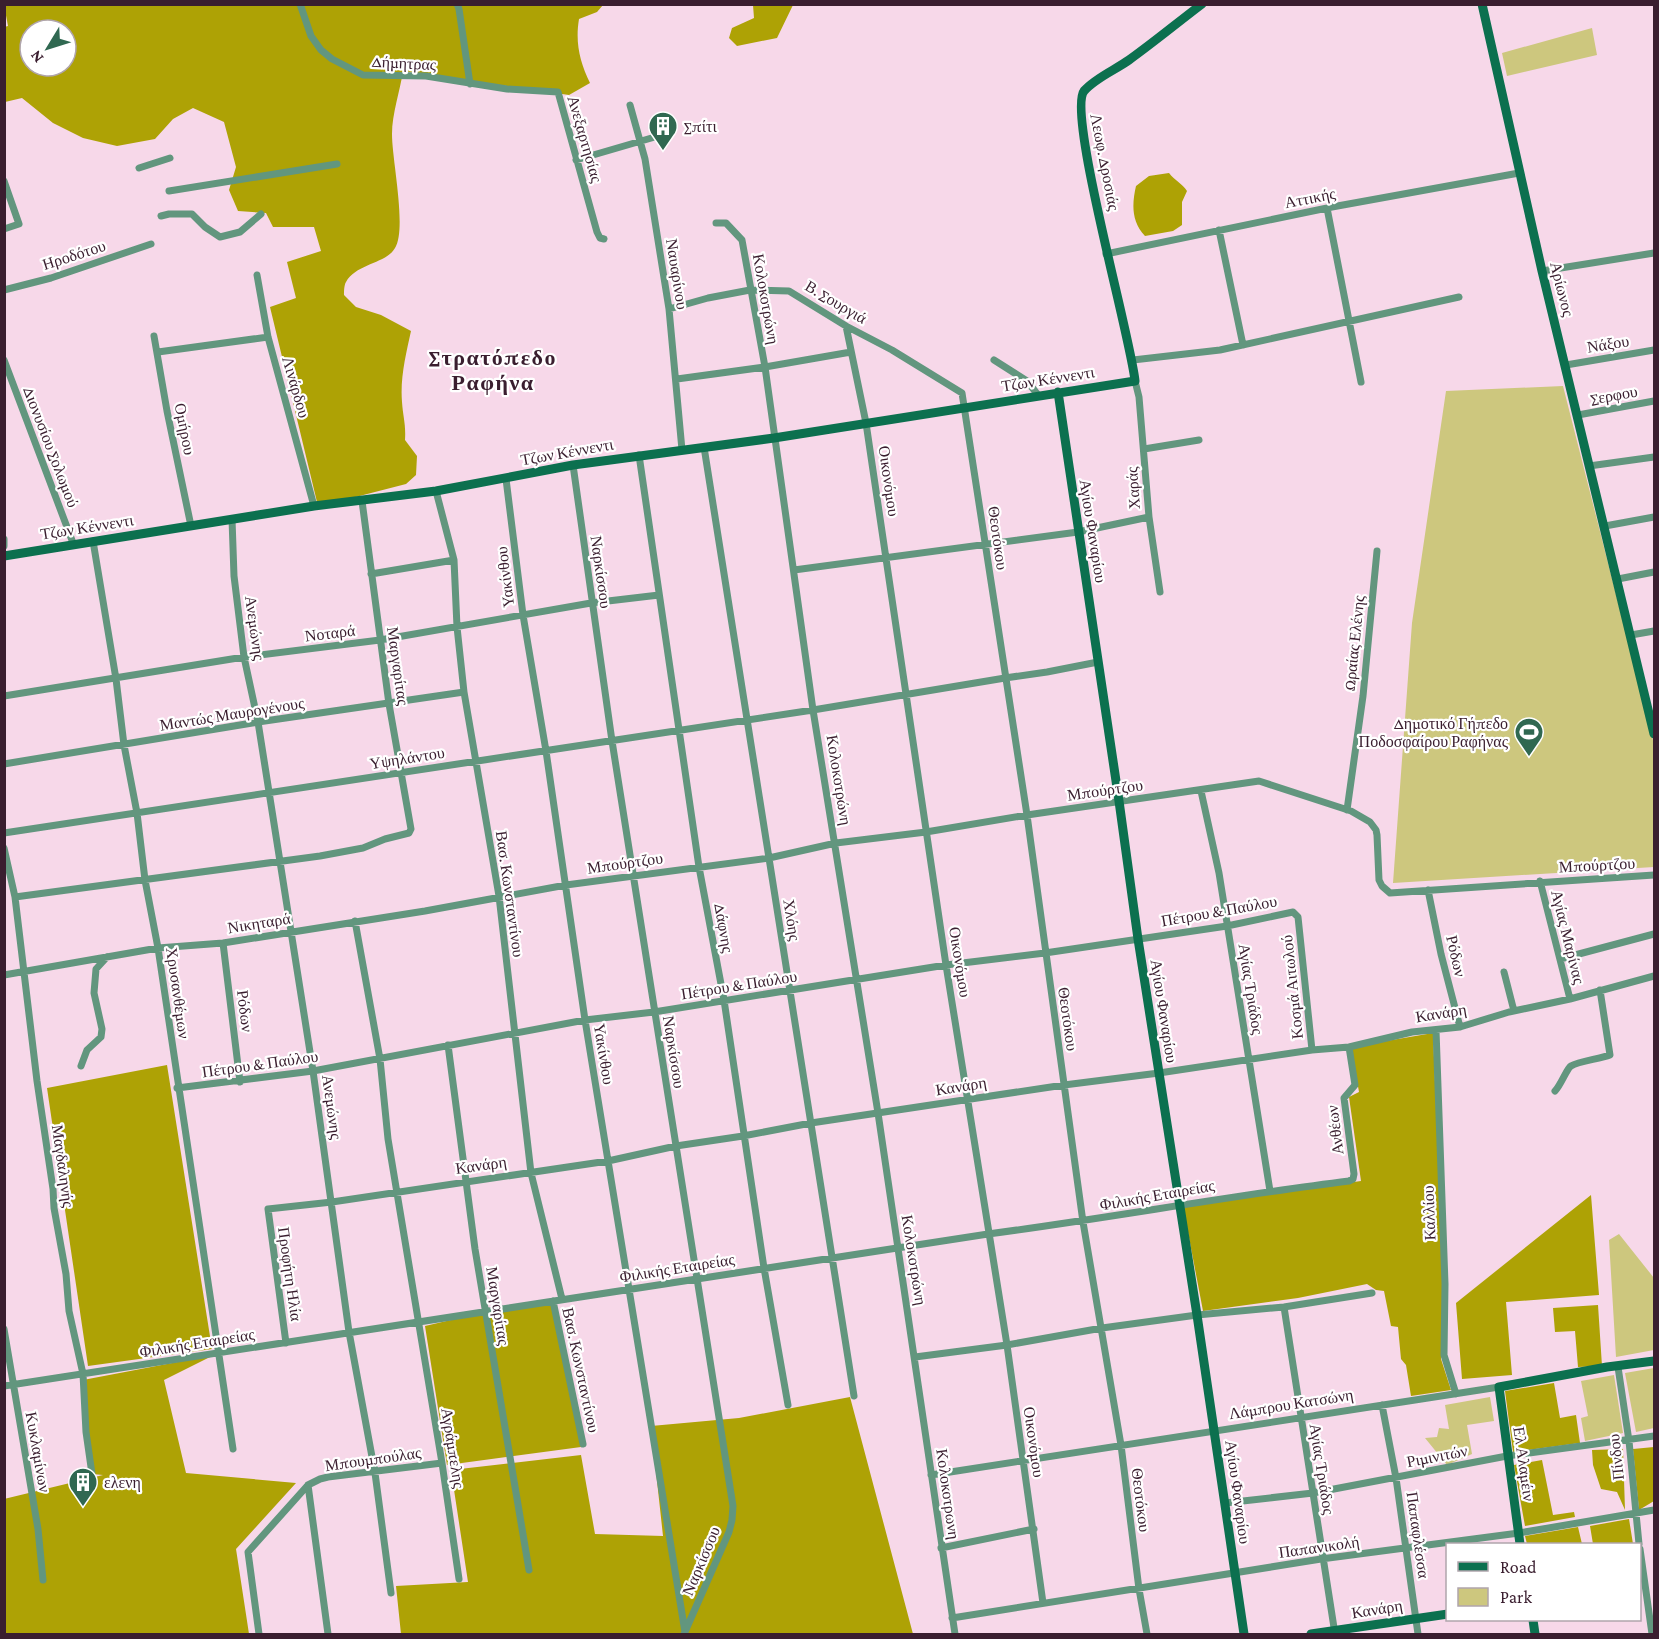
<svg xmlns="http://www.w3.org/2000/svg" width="1659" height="1639" font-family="'Crimson Pro',serif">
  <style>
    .green { fill: #cdc77e }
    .forest { fill: #aea205; fill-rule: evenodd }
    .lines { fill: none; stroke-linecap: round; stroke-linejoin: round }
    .street { stroke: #62967e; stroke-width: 7 }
    .secondary { stroke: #0c704f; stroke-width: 9 }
    .labels { text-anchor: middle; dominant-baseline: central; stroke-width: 4.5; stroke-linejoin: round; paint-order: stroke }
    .street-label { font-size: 16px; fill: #3a1e2f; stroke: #fff }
    .poi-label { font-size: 16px; fill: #3a1e2f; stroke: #fff; text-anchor: start }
    .district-label { font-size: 22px; font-weight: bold; letter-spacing: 1.5px; fill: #3a1e2f; stroke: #fff }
  </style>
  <rect width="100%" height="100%" fill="#f7d8e9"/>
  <!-- green -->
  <path class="green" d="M1592 28 1597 55 1507 76 1502 53Z
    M1563 386 1654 744V867L1393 883 1412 623 1446 391Z
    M1619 1234 1654 1278V1350L1616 1357 1609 1240Z
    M1654 1368V1428L1636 1432 1625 1373Z
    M1614 1375 1623 1433 1585 1441 1581 1418 1588 1416 1581 1381Z
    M1490 1397 1494 1421 1467 1425 1472 1454 1447 1465 1425 1438 1437 1437 1439 1428 1449 1429 1445 1405Z"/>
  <!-- forest -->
  <path class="forest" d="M4 5H603L597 12 579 19C575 43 580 62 590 83L569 95 403 71C400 91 392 114 392 134 392 161 407 228 395 248 386 264 357 263 346 282 344 285 344 292 344 295L356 307 381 315 411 331C406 354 400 378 402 402 403 417 406 424 405 440L417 456 416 475 406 484 340 501 317 502 270 307 296 298 287 262 321 251 314 227H273L266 213 238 211 229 190 236 167 224 122 193 108 173 119 155 139 117 146 83 138 53 123 22 98 5 102 4 27 8 26ZM30 30H66V66H30Z
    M753 5H793L777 38 737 46 729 38 732 28 754 18Z
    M1169 173C1175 181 1182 183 1187 191L1182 202V225L1173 231 1145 236C1131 221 1132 204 1136 186L1149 176Z
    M1433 1033 1443 1279 1441 1359 1451 1390 1411 1396 1406 1365 1401 1359 1398 1327 1391 1326 1384 1291 1376 1290 1367 1284 1298 1298 1203 1311 1183 1206 1361 1181 1349 1097 1359 1092 1351 1047Z
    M167 1065 212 1349 88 1366 47 1088Z
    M1591 1195 1599 1295 1506 1302 1512 1375 1462 1379 1456 1303Z
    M552 1305 581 1447 447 1465 425 1326 498 1309Z
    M1598 1305 1602 1366 1578 1367 1575 1331 1555 1332 1553 1308Z
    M214 1355 164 1380 186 1473 296 1483 236 1549 249 1634H5L4 1499 103 1475 92 1474 83 1380Z
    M1554 1383 1560 1418 1576 1415 1580 1443 1513 1452 1505 1391Z
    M850 1397 913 1634H401L396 1586 468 1582 451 1470 581 1455 595 1534 663 1536 651 1426 739 1418Z
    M1654 1447V1501L1639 1510 1633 1449Z
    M1623 1449 1625 1510 1617 1492 1601 1489 1593 1465 1592 1450Z
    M1542 1460 1553 1515 1574 1512 1575 1517 1525 1526 1514 1465Z
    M1629 1519 1633 1544H1593L1590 1526Z
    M1578 1527 1582 1544H1527L1525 1536Z"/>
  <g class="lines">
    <!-- street -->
    <path class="street" d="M300 4 311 36 321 50 332 59 363 75 426 76 507 89 558 92 597 232 600 238 604 239
      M457 4 459 9 470 84
      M630 105 645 159 669 309 682 450
      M576 160 672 132
      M139 168 170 158
      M4 181 19 224 4 229
      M169 191 337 164
      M1327 208 1361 382
      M161 216 169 214H192L205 227 220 237 240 232 261 214
      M716 223H726L742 240 765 367 813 710 878 1113 955 1634
      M1219 230 1243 345
      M1106 254 1332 207 1519 173
      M1542 271 1654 253
      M257 275 268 337 314 506
      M4 290 51 278 151 244
      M669 309 708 298 750 290 789 291 846 326 892 350 962 393 1027 815 1083 1222 1121 1445 1139 1589 1147 1634
      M846 326 866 423 946 965 1007 1345 1043 1603
      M154 336 167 411 191 526
      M158 352 268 337
      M4 360 73 543
      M994 360 1027 381 1038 395
      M1133 360 1220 350 1459 297
      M1566 365 1654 350
      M677 379 765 367 851 352
      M1135 381 1139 397 1149 517 1160 592
      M1578 415 1654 401
      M704 447 854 1396
      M1144 449 1199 440
      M639 455 699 867 724 1000 764 1268 788 1405
      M573 465 612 741 733 1506 732 1520 729 1532 684 1634
      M1589 466 1654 457
      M506 479 523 615 546 751 585 1020 685 1632
      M436 491 454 560 457 627 464 692 499 896 531 1173 562 1299
      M232 519 234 576 244 657 258 722 313 1071 349 1332 375 1473 391 1593
      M1605 526 1654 517
      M4 539V546
      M93 541 116 679 124 745 137 813 145 880 158 948 233 1449
      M794 570 1078 532 1149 517
      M371 574 454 560
      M1618 579 1654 572
      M1631 635 1654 631
      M4 696 244 657 380 640 591 603 659 595
      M4 764 258 722 464 692
      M1201 791 1219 873 1270 1191
      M1347 810 1363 696 1377 551
      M4 833 813 710 1005 678 1047 672 1098 662
      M4 848 15 897 37 1081 53 1189 54 1208 66 1274 69 1311 83 1374 86 1432 92 1474 89 1487
      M1540 881 1570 999
      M1428 890 1441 954 1460 1027
      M15 897 320 856 363 848 385 839 409 833 411 829 389 704 362 501
      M355 921 380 1059 388 1139 442 1463 459 1579
      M223 943 240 1082
      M1560 959 1654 934
      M1504 972 1514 1011
      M4 975 158 948 223 943 425 911 566 885 769 858 836 843 926 832 1027 815 1259 781 1351 811 1370 822 1376 830 1377 835 1379 880 1382 886 1390 893 1654 875
      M1436 1030 1445 1284 1444 1355 1456 1394
      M448 1045 475 1249 529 1570
      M81 1066 87 1050 101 1037 102 1029 94 993 96 969 107 957
      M177 1088 313 1071 585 1020 654 1012 946 965 1045 953 1227 926 1293 912 1298 917 1312 1050
      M1555 1091C1561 1085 1567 1068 1571 1066 1579 1061 1600 1059 1610 1055L1600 990
      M553 1301 583 1444
      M1284 1307 1335 1634
      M4 1329 38 1529 43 1580
      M286 1343 268 1209 332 1202 608 1161 676 1146 743 1136 811 1123 1064 1085 1159 1073 1312 1050 1349 1047 1412 1032 1460 1027 1509 1012 1570 999 1654 976
      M915 1357 1007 1345 1102 1328 1197 1315 1284 1307 1372 1293
      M1618 1367 1629 1441 1639 1544
      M4 1386 988 1234C1109 1218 1228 1196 1349 1181L1353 1179 1354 1174 1344 1098 1355 1085 1349 1047
      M1382 1405 1396 1478 1418 1634
      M931 1475 1499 1387
      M308 1485 328 1634
      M1225 1503 1313 1493 1507 1456 1654 1436
      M941 1548 1034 1529
      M1640 1549 1652 1634
      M952 1618 1321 1559 1519 1533 1654 1510
      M259 1634 248 1552 308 1485 320 1479 328 1477 442 1463"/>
    <!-- secondary -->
    <path class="secondary" d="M1482 4 1542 271 1654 734
      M1058 392 1119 801 1138 939 1197 1315 1244 1634
      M4 556 314 506 436 491 573 465 774 438 1135 381C1131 338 1067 113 1084 91 1095 78 1115 70 1129 60 1154 42 1177 23 1202 4
      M1520 1544 1499 1387 1607 1367 1654 1361
      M1533 1620 1535 1634
      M1311 1634 1448 1614"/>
  </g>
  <!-- icons -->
  <defs>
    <g id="building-pin" transform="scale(1.5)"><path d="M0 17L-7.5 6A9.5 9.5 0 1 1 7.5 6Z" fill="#306851" stroke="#fff"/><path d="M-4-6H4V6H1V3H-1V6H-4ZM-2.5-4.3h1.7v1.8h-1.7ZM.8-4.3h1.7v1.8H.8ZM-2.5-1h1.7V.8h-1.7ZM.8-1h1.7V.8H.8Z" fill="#fff"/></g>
    <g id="stadium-pin" transform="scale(1.5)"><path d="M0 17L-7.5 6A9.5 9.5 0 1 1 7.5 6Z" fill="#306851" stroke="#fff"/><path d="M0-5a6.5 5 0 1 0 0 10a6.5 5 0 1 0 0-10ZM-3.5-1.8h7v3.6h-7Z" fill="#fff"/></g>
  </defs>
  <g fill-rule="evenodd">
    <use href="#building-pin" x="663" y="126"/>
    <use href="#stadium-pin" x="1529" y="732"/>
    <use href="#building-pin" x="83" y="1482"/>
  </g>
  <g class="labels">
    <!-- street labels -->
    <g class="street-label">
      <text transform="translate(404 63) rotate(3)">Δήμητρας</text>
      <text transform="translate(585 139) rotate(74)">Ανεξαρτησίας</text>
      <text transform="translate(1105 162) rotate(79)">Λεωφ. Δροσιάς</text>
      <text transform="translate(1310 198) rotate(-11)">Αττικής</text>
      <text transform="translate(74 255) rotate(-18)">Ηροδότου</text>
      <text transform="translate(677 274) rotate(81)">Ναυαρίνου</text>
      <text transform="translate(1562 289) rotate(76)">Αρίωνος</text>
      <text transform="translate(766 299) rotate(80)">Κολοκοτρώνη</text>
      <text transform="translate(836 302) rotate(31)">Β. Σουργιά</text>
      <text transform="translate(1608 344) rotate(-9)">Νάξου</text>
      <text transform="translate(1048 379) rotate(-9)">Τζων Κέννεντι</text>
      <text transform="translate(296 387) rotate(74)">Λινάρδου</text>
      <text transform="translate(1614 395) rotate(-10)">Σερφου</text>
      <text transform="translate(185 429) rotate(79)">Ομήρου</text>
      <text transform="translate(51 447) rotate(69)">Διονυσίου Σολωμού</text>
      <text transform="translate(567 452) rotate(-10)">Τζων Κέννεντι</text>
      <text transform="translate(889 481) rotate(82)">Οικονόμου</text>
      <text transform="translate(1133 488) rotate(-94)">Χαράς</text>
      <text transform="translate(87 527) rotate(-9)">Τζων Κέννεντι</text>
      <text transform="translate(1093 531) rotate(81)">Αγίου Φαναρίου</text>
      <text transform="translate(998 538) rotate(82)">Θεοτόκου</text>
      <text transform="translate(601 572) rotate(82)">Ναρκίσσου</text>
      <text transform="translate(505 577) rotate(-97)">Υακίνθου</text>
      <text transform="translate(255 628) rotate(82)">Ανεμώνης</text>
      <text transform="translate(330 633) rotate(-7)">Νοταρά</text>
      <text transform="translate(1354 643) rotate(-84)">Ωραίας Ελένης</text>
      <text transform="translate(398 666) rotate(82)">Μαργαρίτας</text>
      <text transform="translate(232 714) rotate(-9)">Μαντώς Μαυρογένους</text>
      <text transform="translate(407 758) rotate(-9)">Υψηλάντου</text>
      <text transform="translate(839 780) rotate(81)">Κολοκοτρώνη</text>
      <text transform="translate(1105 790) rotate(-8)">Μπούρτζου</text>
      <text transform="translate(625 863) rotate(-8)">Μπούρτζου</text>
      <text transform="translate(1597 865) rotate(-3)">Μπούρτζου</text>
      <text transform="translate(510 894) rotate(82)">Βασ. Κωνσταντίνου</text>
      <text transform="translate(1219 911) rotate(-10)">Πέτρου &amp; Παύλου</text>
      <text transform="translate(792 920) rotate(81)">Χλόης</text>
      <text transform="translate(259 923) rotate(-9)">Νικηταρά</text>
      <text transform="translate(724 928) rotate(80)">Δάφνης</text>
      <text transform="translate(1568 937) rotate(76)">Αγίας Μαρίνας</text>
      <text transform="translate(1456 956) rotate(77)">Ρόδων</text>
      <text transform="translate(960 962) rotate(81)">Οικονόμου</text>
      <text transform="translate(739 985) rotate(-9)">Πέτρου &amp; Παύλου</text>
      <text transform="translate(1292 987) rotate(-96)">Κοσμά Αιτωλού</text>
      <text transform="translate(1251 989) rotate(81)">Αγίας Τριάδος</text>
      <text transform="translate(178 993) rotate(82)">Χρυσανθέμων</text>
      <text transform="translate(245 1011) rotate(83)">Ρόδων</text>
      <text transform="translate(1164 1011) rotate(81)">Αγίου Φαναρίου</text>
      <text transform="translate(1441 1013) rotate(-9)">Κανάρη</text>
      <text transform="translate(1068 1019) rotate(82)">Θεοτόκου</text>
      <text transform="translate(674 1052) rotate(81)">Ναρκίσσου</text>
      <text transform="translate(604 1054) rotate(81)">Υακίνθου</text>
      <text transform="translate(260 1064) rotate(-8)">Πέτρου &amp; Παύλου</text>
      <text transform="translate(961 1086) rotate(-9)">Κανάρη</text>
      <text transform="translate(332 1107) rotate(82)">Ανεμώνης</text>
      <text transform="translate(1335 1130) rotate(-97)">Ανθέων</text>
      <text transform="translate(481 1165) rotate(-8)">Κανάρη</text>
      <text transform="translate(63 1166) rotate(82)">Μαγδαληνής</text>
      <text transform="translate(1157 1195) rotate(-10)">Φιλικής Εταιρείας</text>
      <text transform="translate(1429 1213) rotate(-92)">Καλλίου</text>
      <text transform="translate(914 1260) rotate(81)">Κολοκοτρώνη</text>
      <text transform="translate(677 1268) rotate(-9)">Φιλικής Εταιρείας</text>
      <text transform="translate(290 1274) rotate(82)">Προφήτη Ηλία</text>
      <text transform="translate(498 1306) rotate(81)">Μαργαρίτας</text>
      <text transform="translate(197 1343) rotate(-9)">Φιλικής Εταιρείας</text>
      <text transform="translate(581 1370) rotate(78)">Βασ. Κωνσταντίνου</text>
      <text transform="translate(1291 1404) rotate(-9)">Λάμπρου Κατσώνη</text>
      <text transform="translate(1034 1442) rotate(82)">Οικονόμου</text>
      <text transform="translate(453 1448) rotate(81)">Αγράμπελης</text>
      <text transform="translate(38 1452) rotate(80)">Κυκλαμίνων</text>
      <text transform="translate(1437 1456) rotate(-11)">Ριμινιτών</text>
      <text transform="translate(1616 1457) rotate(-96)">Πίνδου</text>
      <text transform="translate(373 1459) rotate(-8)">Μπουμπούλας</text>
      <text transform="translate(1524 1464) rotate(82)">Ελ Αλαμέιν</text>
      <text transform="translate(1322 1469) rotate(81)">Αγίας Τριάδος</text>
      <text transform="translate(1238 1492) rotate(82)">Αγίου Φαναρίου</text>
      <text transform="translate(948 1494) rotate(82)">Κολοκοτρωνη</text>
      <text transform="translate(1141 1500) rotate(83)">Θεοτόκου</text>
      <text transform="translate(1418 1535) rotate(82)">Παπαφλέσσα</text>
      <text transform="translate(1319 1547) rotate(-8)">Παπανικολή</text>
      <text transform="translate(701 1561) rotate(-67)">Ναρκίσσου</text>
      <text transform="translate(1377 1609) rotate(-9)">Κανάρη</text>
    </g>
    <!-- poi labels -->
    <g class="poi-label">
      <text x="684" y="126">Σπίτι</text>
      <text x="1508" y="723" text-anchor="end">Δημοτικό Γήπεδο<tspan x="1508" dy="18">Ποδοσφαίρου Ραφήνας</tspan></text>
      <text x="104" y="1482">ελενη</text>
    </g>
    <!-- district labels -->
    <g class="district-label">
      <text x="493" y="357">Στρατόπεδο<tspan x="493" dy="25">Ραφήνα</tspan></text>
    </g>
  </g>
  <!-- border -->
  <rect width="1659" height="1639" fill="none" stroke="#3a1e2f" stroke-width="12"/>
  <!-- legend -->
  <rect x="1446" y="1543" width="195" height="78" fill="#ffffff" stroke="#b0a5ac" stroke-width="1.5"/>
  <rect x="1458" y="1562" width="30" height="9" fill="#0c704f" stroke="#b0a5ac" stroke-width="1.5"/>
  <text x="1500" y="1573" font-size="18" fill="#3a1e2f">Road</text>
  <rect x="1458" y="1588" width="30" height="18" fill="#cdc77e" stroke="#b0a5ac" stroke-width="1.5"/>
  <text x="1500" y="1603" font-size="18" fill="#3a1e2f">Park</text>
  <!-- north arrow -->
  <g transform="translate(48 48) rotate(232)"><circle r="28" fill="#ffffff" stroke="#b0a5ac" stroke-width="1.5"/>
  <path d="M0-4.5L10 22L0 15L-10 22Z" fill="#306851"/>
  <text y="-9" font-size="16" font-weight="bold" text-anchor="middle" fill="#3a1e2f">N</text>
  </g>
</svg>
